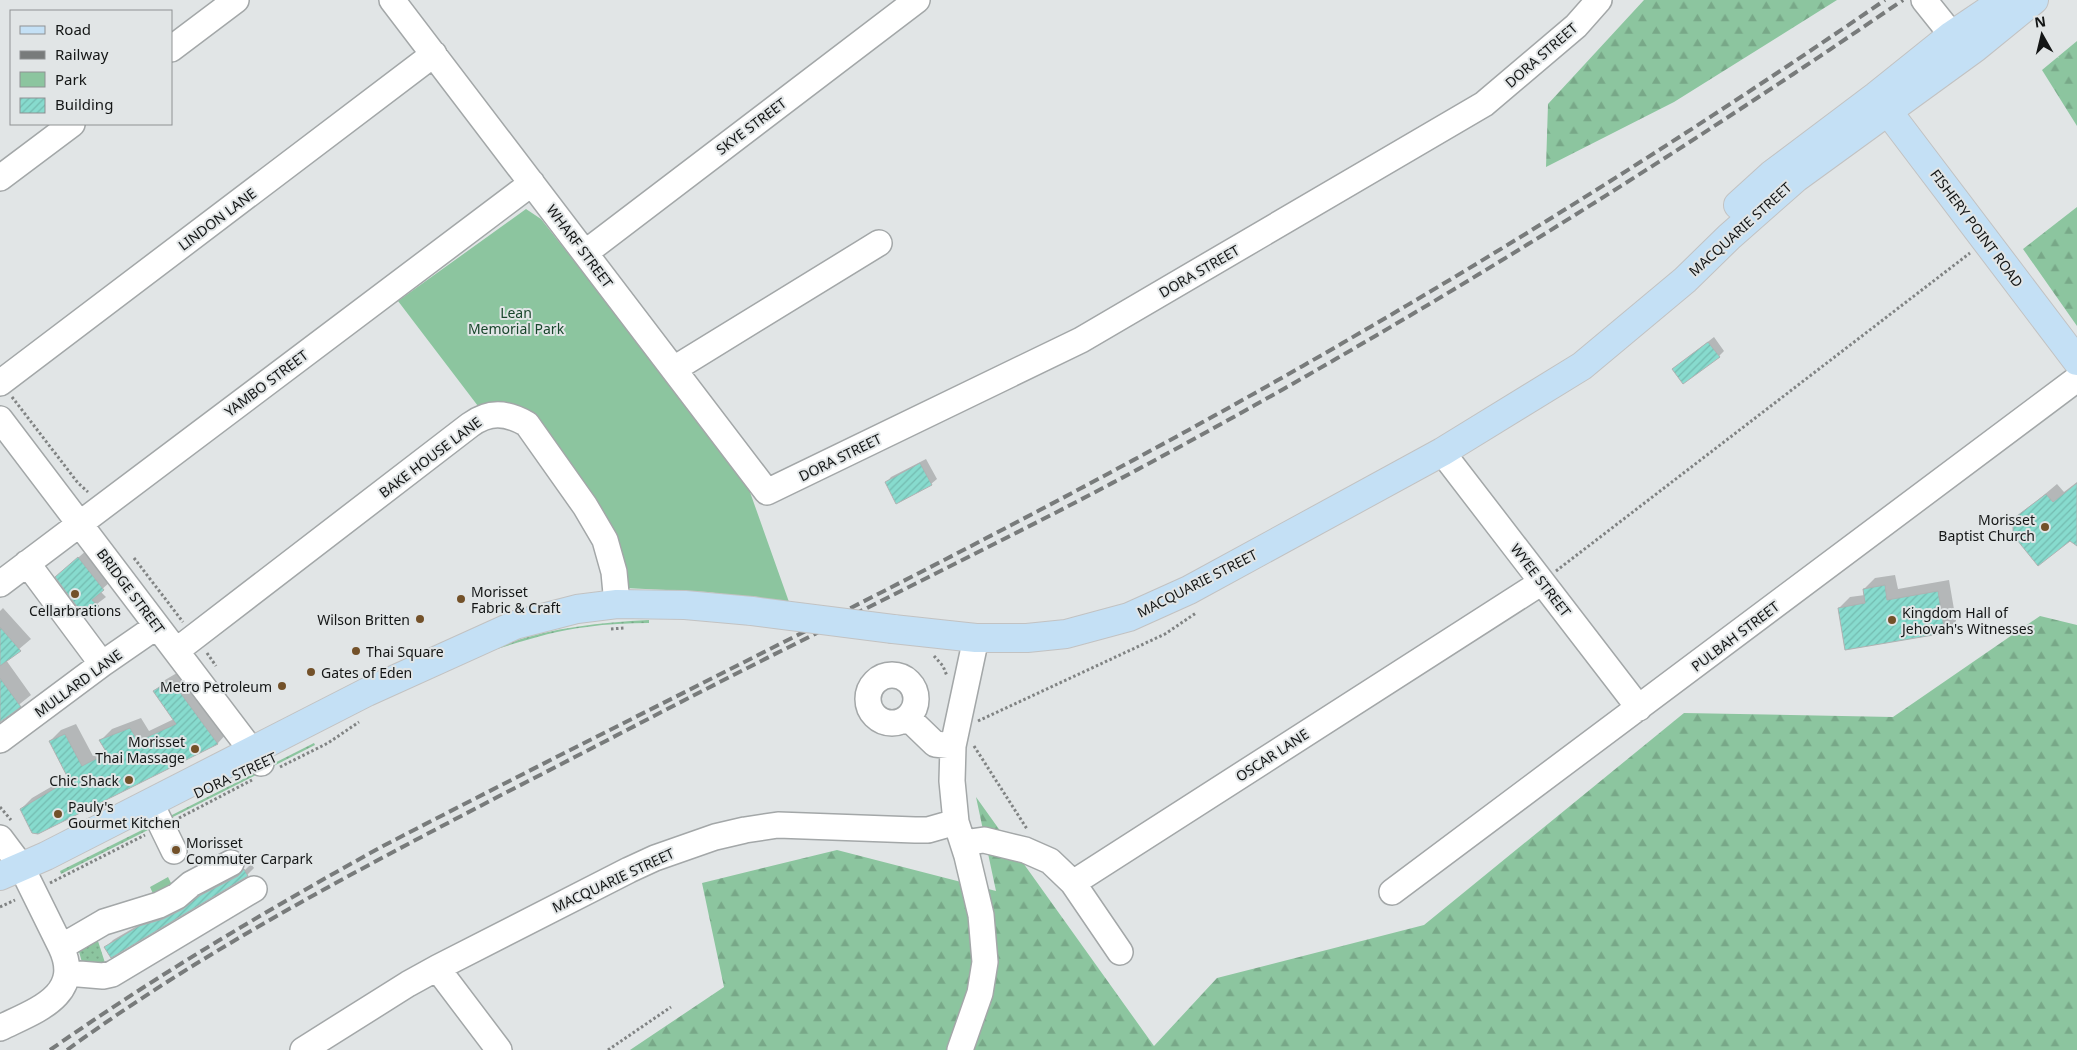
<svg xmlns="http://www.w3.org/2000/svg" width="2077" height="1050" font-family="'Noto Sans',sans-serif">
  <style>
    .grass { fill: url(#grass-dots) }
    .forest { fill: url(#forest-firs) }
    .green { fill: #8cc59f }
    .shadow { fill: #0003 }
    .building { fill: url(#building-hatch); stroke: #afb2b2 }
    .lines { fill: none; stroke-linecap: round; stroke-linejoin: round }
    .minor-casing { stroke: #a3a7a8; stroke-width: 28 }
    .major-casing { stroke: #c2c2c2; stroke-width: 30 }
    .path { stroke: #808383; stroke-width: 3; stroke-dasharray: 2.5 2.5; stroke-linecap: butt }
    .minor { stroke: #fff; stroke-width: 25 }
    .major { stroke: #c4e0f5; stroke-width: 28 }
    .rail { stroke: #787b7b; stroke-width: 4; stroke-dasharray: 10 5; stroke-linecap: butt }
    .major-bridge-casing { stroke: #c2c2c2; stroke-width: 30; stroke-linecap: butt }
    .major-bridge { stroke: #c4e0f5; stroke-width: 28 }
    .poi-dot { fill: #735129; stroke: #e1e5e6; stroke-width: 2 }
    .labels { text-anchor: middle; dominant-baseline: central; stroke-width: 4; stroke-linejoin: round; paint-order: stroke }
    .street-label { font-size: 14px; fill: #141616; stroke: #e1e5e6 }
    .park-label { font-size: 14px; fill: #19462c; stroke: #e1e5e6 }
    .poi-label { font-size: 14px; fill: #141616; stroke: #e1e5e6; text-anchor: start }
  </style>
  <defs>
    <pattern id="grass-dots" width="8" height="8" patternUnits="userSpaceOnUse" patternTransform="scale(1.25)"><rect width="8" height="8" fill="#8cc59f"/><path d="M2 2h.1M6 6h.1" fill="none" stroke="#78a888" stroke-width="1.8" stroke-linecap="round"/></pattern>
    <pattern id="forest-firs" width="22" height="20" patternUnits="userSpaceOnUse" patternTransform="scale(1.25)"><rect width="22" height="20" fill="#8cc59f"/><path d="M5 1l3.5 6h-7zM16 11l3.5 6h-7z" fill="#78a888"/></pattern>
    <pattern id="building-hatch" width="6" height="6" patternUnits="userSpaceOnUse" patternTransform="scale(1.25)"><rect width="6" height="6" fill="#87dbce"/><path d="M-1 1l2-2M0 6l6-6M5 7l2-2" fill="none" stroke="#74bbb0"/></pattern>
  </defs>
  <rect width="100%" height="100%" fill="#e1e5e6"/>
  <!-- grass -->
  <path class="grass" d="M649 620V623C628 623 607 624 587 627 550 631 514 644 478 655 533 630 589 623 649 620Z
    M314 743 315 745 169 819 170 816Z
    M150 826 152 828 61 874 60 871Z
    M109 930 111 933 98 941 107 969 83 966 78 948Z"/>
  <!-- forest -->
  <path class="forest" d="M1644 0H1837L1674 102 1546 167 1548 104Z
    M2077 41V126L2042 70Z
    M2077 207V326L2023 249Z
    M2040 616 2077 625V1050H630L724 987 702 883 837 850 996 891 976 797 1154 1046 1217 978 1424 925 1684 713 1893 717Z"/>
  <!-- green -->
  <path class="green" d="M526 209 541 219 745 478 789 602 707 592 625 588 530 416 481 410 398 301Z
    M168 877 174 889 155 898 150 887Z"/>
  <!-- shadow -->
  <path class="shadow" d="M1714 337 1724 351 1719 356 1673 369Z
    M926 459 937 479 931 484 897 502 886 483 891 477Z
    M2077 482V545L2070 540 2014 520 2057 484 2064 492Z
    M87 550 111 581 100 591 106 597 84 614 65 569Z
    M1895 575 1898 589 1949 580 1956 621 1945 632 1839 608 1850 597 1865 595 1864 589 1875 578Z
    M3 608 31 639 6 660 31 695 0 720V611Z
    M182 670 228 732 218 743 38 833 21 809 32 798 68 777 50 741 61 730 76 724 93 756 106 749 101 740 112 729 141 718 149 731 174 719 155 691 165 680Z
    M251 864 254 868 247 875 111 956 106 947 113 940 147 920 172 912 192 902 208 889 245 870Z"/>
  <!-- building -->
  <path class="building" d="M1708 342 1720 357 1683 384 1672 369Z
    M920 463 932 485 896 504 885 482Z
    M2077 483V546L2070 541 2038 566 2013 535V519L2046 494 2053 502Z
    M78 557 104 590 92 600 99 606 84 616 55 577Z
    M1885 585 1887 600 1938 591 1945 633 1845 650 1838 608 1865 603 1863 589Z
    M0 627 21 651 0 666Z
    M0 678 21 707 0 722Z
    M171 680 218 744 38 834 32 833 20 809 69 780 49 741 65 734 82 766 107 753 99 740 130 728 138 741 176 724 153 691Z
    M244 869 248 876 111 958 104 947 139 926 163 919 183 909 199 896 238 876Z"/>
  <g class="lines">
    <!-- minor casing -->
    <g class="minor-casing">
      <path id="minor" d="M392 0 767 492 1081 340 1484 104 1576 26 1599 0
        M1924 0 1952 35
        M171 49 236 0
        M0 178 72 124
        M585 253 917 0
        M674 369 879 243
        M0 383 434 54
        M0 419 261 763
        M1442 452 1639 708
        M27 563 102 664
        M0 584 532 183
        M176 651 470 425C489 411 506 412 527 424L585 506 605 540 614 572 617 604
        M868 699a24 24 0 1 1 48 0a24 24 0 1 1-48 0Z
        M908 718 935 744 953 746
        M0 740 102 664 157 626
        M156 814 174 851
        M0 838 21 866 61 947C84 996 34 1011 0 1028
        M963 843 984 840 1025 850 1050 861 1073 883 1120 952
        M1073 883 1542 582
        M1392 892 2077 379
        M61 947 104 922 159 905 177 896 191 884 231 863
        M437 968 499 1050
        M67 973 103 976 112 974 254 889
        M303 1050 408 984 437 968 629 870 655 858 715 837 745 830 778 825 915 830H928L956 822
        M960 1050 980 993 985 962 981 915 967 856 956 822 952 781 953 746 976 638"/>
    </g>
    <!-- major casing -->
    <g class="major-casing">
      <path id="major" d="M1877 97 2077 361
        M1738 205 1771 175 1876 96 1952 35 2004 0
        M893 629 976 638H1027L1066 634 1129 617 1189 590 1442 452 1582 366 1685 280 1729 237 1796 178 1975 48 2034 0
        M0 876 46 856 367 692 515 625 577 609 617 604 685 605 752 611"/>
    </g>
    <!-- path -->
    <path class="path" d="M12 397 78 483 88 492
      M134 558 183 622
      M1556 571 1970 253
      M611 629 624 628
      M207 653 216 666
      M934 656 943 666 947 676
      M978 721 1165 634 1196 613
      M974 746 1027 829
      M280 767 328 743 359 722
      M0 807 11 820
      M179 818 252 780
      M50 883 145 835
      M0 907 15 900
      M608 1050 671 1007"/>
    <!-- minor -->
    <use href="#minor" class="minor"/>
    <!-- major -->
    <use href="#major" class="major"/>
    <!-- rail -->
    <path class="rail" d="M50 1050C157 975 269 909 383 846 635 715 890 592 1139 457 1396 318 1645 165 1885 0
      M67 1050C204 950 356 871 507 792 599 745 689 697 781 651 873 605 965 559 1057 512 1350 360 1631 186 1903 0"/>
    <!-- major-bridge casing -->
    <g class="major-bridge-casing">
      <path id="major-bridge" d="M752 611 893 629"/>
    </g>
    <!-- major-bridge -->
    <use href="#major-bridge" class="major-bridge"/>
  </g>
  <!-- markers -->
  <g class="poi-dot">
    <circle cx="2045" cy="527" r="5"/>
    <circle cx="75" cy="594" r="5"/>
    <circle cx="461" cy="599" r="5"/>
    <circle cx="420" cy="619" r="5"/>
    <circle cx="1892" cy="620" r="5"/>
    <circle cx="356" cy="651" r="5"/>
    <circle cx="311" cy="672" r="5"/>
    <circle cx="282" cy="686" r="5"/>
    <circle cx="195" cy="749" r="5"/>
    <circle cx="129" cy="780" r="5"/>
    <circle cx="58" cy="814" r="5"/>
    <circle cx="176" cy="850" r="5"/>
  </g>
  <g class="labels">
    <!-- street labels -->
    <g class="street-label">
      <text transform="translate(1541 55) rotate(-41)">DORA STREET</text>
      <text transform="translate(751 126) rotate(-37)">SKYE STREET</text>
      <text transform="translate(217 219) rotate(-37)">LINDON LANE</text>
      <text transform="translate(1977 228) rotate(53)">FISHERY POINT ROAD</text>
      <text transform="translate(1740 229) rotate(-42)">MACQUARIE STREET</text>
      <text transform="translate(580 246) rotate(53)">WHARF STREET</text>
      <text transform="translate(1199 271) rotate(-30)">DORA STREET</text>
      <text transform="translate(266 383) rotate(-37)">YAMBO STREET</text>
      <text transform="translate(430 457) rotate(-37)">BAKE HOUSE LANE</text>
      <text transform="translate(840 457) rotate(-26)">DORA STREET</text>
      <text transform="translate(1541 580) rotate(52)">WYEE STREET</text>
      <text transform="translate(1197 583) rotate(-27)">MACQUARIE STREET</text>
      <text transform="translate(131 591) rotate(53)">BRIDGE STREET</text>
      <text transform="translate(1735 636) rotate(-37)">PULBAH STREET</text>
      <text transform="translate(78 683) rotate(-36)">MULLARD LANE</text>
      <text transform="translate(1272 755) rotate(-33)">OSCAR LANE</text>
      <text transform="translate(235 775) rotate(-25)">DORA STREET</text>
      <text transform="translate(613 880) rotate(-25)">MACQUARIE STREET</text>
    </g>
    <!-- park labels -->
    <g class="park-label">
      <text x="516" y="312">Lean<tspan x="516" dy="16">Memorial Park</tspan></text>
    </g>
    <!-- poi labels -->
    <g class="poi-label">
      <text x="2035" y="519" text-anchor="end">Morisset<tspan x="2035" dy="16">Baptist Church</tspan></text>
      <text x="471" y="591">Morisset<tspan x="471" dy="16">Fabric &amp; Craft</tspan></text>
      <text x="75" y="610" text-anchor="middle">Cellarbrations</text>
      <text x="1902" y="612">Kingdom Hall of<tspan x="1902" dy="16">Jehovah's Witnesses</tspan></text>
      <text x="410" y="619" text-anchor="end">Wilson Britten</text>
      <text x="366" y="651">Thai Square</text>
      <text x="321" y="672">Gates of Eden</text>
      <text x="272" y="686" text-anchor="end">Metro Petroleum</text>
      <text x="185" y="741" text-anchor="end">Morisset<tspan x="185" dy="16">Thai Massage</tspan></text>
      <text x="119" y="780" text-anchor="end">Chic Shack</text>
      <text x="68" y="806">Pauly's<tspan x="68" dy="16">Gourmet Kitchen</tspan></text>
      <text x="186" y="842">Morisset<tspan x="186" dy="16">Commuter Carpark</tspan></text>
    </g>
  </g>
  <!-- legend -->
  <rect x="10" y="10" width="162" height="115" fill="#e1e5e6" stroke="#8f9293"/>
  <rect x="20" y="26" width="25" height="8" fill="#c4e0f5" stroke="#8f9293"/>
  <text x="55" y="35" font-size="15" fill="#141616">Road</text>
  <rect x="20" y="51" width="25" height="8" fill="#787b7b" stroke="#8f9293"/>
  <text x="55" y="60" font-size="15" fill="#141616">Railway</text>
  <rect x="20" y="72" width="25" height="15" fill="#8cc59f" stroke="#8f9293"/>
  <text x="55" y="85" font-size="15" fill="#141616">Park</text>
  <rect x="20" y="98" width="25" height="15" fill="url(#building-hatch)" stroke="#8f9293"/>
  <text x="55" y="110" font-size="15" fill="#141616">Building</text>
  <!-- north arrow -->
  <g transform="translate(2042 35) rotate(352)" stroke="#e1e5e6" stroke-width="4" paint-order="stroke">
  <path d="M0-4L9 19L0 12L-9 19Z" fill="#141616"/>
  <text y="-8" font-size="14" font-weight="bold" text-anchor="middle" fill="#141616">N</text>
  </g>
</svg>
